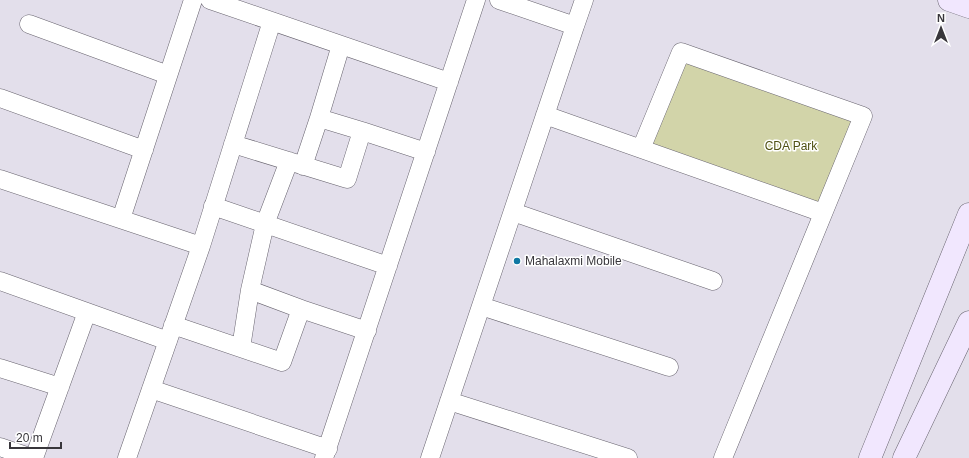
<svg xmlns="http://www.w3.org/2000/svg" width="969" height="458" font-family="Arial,sans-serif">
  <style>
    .green { fill: #d2d4a9 }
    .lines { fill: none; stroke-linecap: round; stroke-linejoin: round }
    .street-casing { stroke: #68646f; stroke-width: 19 }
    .secondary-casing { stroke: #68646f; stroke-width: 23 }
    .street { stroke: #fff; stroke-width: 18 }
    .secondary { stroke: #f1e7fe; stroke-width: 22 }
    .poi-dot { fill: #0f78a3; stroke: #fff; stroke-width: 1.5 }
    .labels { text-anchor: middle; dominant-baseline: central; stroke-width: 3; stroke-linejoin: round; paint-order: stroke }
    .park-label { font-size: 12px; fill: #4f5013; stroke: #fff }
    .poi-label { font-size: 12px; fill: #38363b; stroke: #fff; text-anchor: start }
  </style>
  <rect width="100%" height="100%" fill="#e3dfeb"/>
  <!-- green -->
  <path class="green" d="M682 57 859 118 821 209 647 147Z"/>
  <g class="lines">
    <!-- street casing -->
    <g class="street-casing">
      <path id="street" d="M210 0 449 82
        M29 24 168 75
        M575 26 584 0
        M0 98 144 150
        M545 115 823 213
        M319 118 341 45
        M233 144 347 179 362 131 426 152
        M641 149 681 52 863 116 723 458
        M303 166 319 118 362 131
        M0 179 201 246 272 21
        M213 206 388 266
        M513 212 713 281
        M121 219 193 0
        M0 281 168 341
        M250 290 265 224 289 161
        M481 306 669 367
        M173 325 282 362 301 309 367 331
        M241 348 250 290 301 309
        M0 368 60 387
        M151 389 328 449
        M449 401 628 458
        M0 447 32 458
        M34 458 87 312
        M127 458 201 246
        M324 458 476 0
        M430 458 575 26 499 0"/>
    </g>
    <!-- secondary casing -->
    <g class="secondary-casing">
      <path id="secondary" d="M949 0 969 7
        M870 458 969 214
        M904 458 969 322"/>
    </g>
    <!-- street -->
    <use href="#street" class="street"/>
    <!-- secondary -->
    <use href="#secondary" class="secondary"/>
  </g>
  <!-- markers -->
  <circle class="poi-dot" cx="517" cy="261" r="4"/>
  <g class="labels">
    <!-- park labels -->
    <g class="park-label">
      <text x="791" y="146">CDA Park</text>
    </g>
    <!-- poi labels -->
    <g class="poi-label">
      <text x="525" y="261">Mahalaxmi Mobile</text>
    </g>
  </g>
  <!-- north arrow -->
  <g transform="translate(941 28)" stroke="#ffffff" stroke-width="3" paint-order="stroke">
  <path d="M0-3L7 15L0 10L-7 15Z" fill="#38363b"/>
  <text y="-6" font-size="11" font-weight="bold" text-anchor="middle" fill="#38363b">N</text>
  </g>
  <!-- scale -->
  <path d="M10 442v6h51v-6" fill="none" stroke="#38363b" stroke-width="2"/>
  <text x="16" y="442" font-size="12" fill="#38363b" stroke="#ffffff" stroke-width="3" paint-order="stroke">20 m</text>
</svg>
